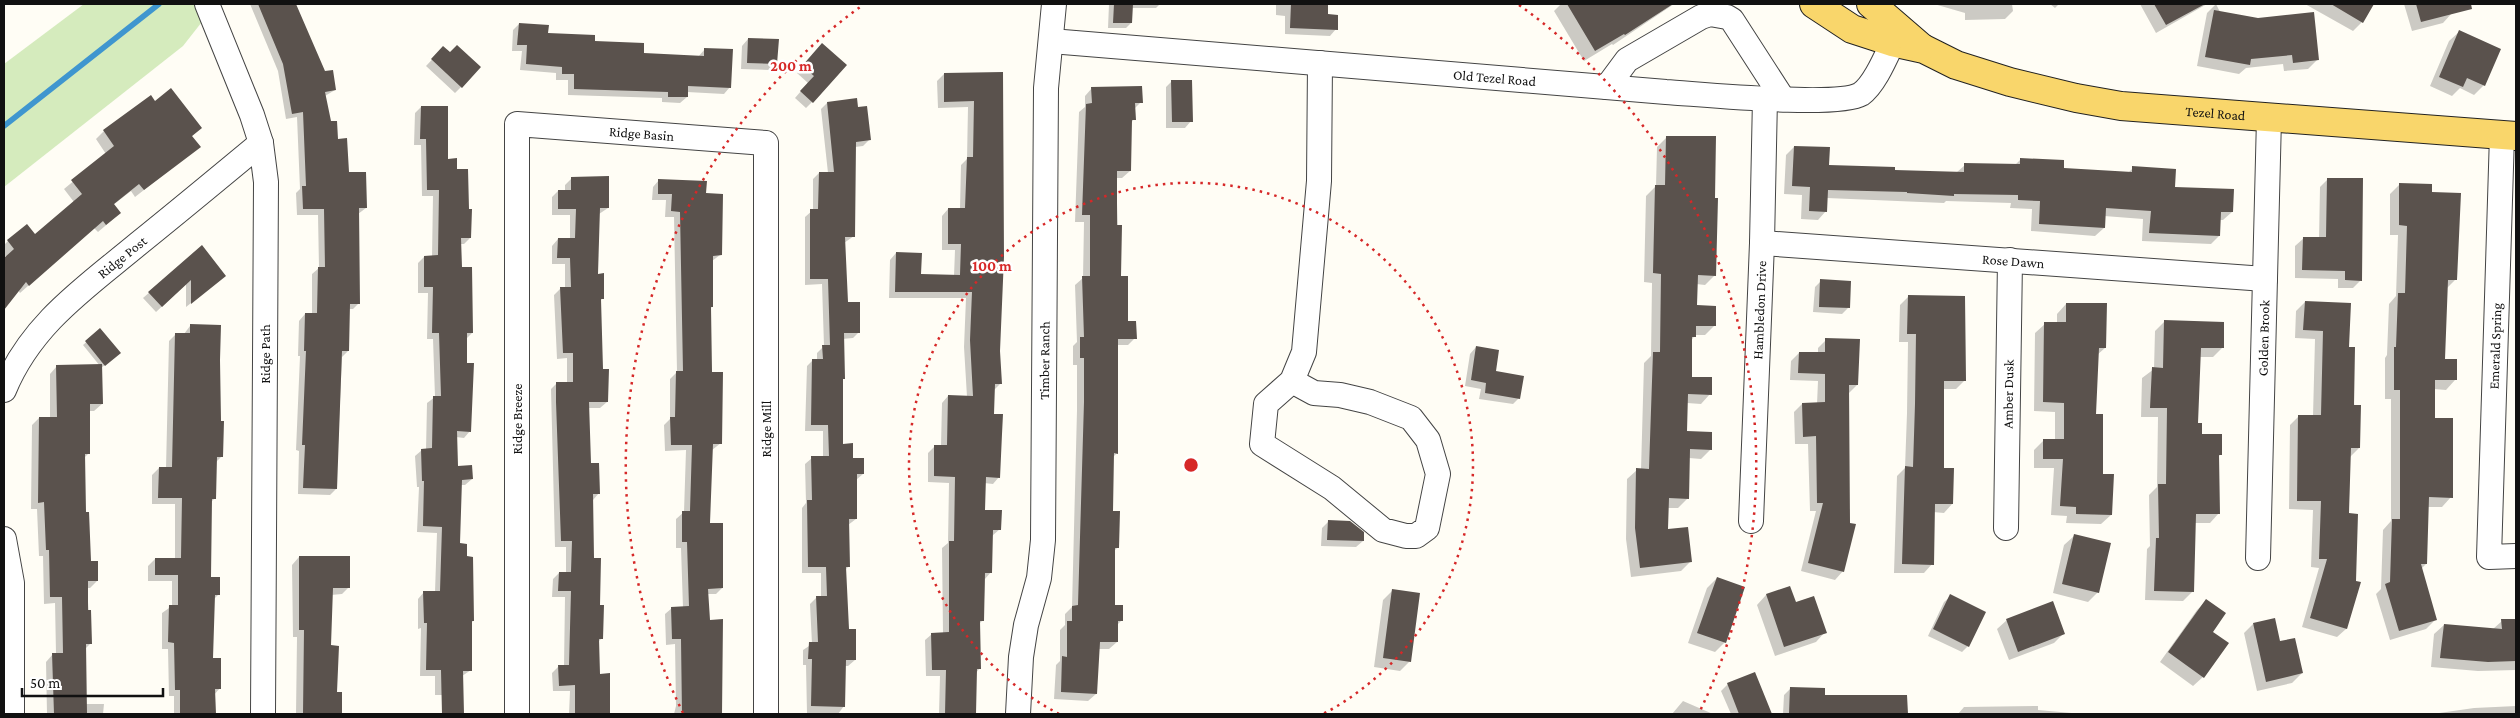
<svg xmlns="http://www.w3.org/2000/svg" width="2520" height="718" font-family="'Crimson Pro',serif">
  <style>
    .green { fill: #d5ebbd }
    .shadow { fill: #0003 }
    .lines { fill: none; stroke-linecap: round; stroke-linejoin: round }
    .stream { stroke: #3f96cf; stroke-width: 5.5 }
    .building { fill: #5a524d }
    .minor-casing { stroke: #444; stroke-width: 26 }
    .major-casing { stroke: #222; stroke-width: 30 }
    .minor { stroke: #fff; stroke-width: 24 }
    .major { stroke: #f9d66b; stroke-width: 28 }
    .ring { fill: none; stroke: #d62828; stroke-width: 2.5; stroke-dasharray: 2.5 5 }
    .labels { text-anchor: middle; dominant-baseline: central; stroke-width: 5; stroke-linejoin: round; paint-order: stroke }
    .street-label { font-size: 14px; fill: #111; stroke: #fff }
    .centre { fill: #d62828; stroke: #fff; stroke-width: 2.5 }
    .ring-label { font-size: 15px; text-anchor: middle; font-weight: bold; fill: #d62828; stroke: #fff; stroke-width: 5; stroke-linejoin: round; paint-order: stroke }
  </style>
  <rect width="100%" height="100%" fill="#fffdf5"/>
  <!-- green -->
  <path class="green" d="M84 4H216L183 46 4 187V64Z"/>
  <!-- shadow -->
  <path class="shadow" d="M250 4H294L324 73 335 90 325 96 330 122 348 173 366 208 358 214 359 303 353 309H348V351L342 357 336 489 330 495 298 494 299 451 296 450 300 356H298L299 321 305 314H312V274L319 268 318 215H297L296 193 300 189 297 117 286 119 278 71Z
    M1109 4H1160L1156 8H1131V23L1126 28H1108Z
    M1276 4H1327V16L1336 29 1330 36 1285 34V16L1276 15Z
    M1561 4H1674L1613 45 1612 44 1584 61 1554 11Z
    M1934 4H2012L2013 11 2005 19 1965 20V13Z
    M2050 4H2059L2055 8Z
    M2140 4H2207L2156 33Z
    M2216 4 2232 36 2318 59 2308 69 2284 71 2283 64 2246 68 2239 74 2197 66 2207 13Z
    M2305 4H2372L2362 22 2353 31Z
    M2404 4H2450L2452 13 2443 23 2412 31Z
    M519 24 547 34 642 54 698 57 705 49 730 87 724 94 687 92V97L680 103 662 102V98L568 95V80H556V73L520 70 522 51H512L513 30Z
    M2459 32 2484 85 2474 95 2460 88 2452 96 2430 86 2449 41Z
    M748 39 776 64 770 70 741 69 742 46Z
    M443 48 461 87 455 93 426 66Z
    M816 51 812 102 806 108 795 98 808 83 797 73Z
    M1001 73 999 351 1001 383 994 390 993 415 999 477 993 484 984 483V511L1000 529 992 536 991 572 985 579 983 620 979 624V669L976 673 975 714H939L940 676H926L925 640 932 634H943L942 548 948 543 949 483 928 482V453L935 446H941L942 403 948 396 967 397 964 347 966 298H889L890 260 896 253 920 276H954L955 250H942V216L948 209H960L961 165 967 159 968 107 938 108 937 81 944 74Z
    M1172 81 1191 121 1185 128H1166V87Z
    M1092 88 1141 102 1134 109V119L1131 123 1130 171 1122 178H1116L1120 277 1127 322 1135 338 1128 345H1117V453L1112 458 1111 512 1118 547 1113 552 1114 606 1122 620 1116 626 1117 642 1109 649H1098L1096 694 1088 701 1054 699 1056 665 1060 661V630L1065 625V614L1072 607 1077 410V365H1073V346L1077 342 1075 285 1083 278 1084 222H1075L1079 112 1085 107V96Z
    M155 102 201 128 191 137 199 147 135 197 131 191 113 205 119 213 111 221 98 232 94 228 20 293 18 290 4 308V259L6 257 4 254V245L8 241 35 236 74 202 64 189 106 154 96 139 104 131Z
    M827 103 857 108 869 140 863 146 855 147 854 236 844 243 847 303 859 332 853 338 842 339V445L863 474 856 480V519L848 525 849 566 845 570 848 630 855 660 848 666H845L844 706 838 714H807L806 665H803V650L812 644 810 604 816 598 821 597V573H802V508L806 503 805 464 812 458 823 457V431H805L807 366 813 360H817V353L824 346 822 284 805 285V217L813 210V179L819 173H828L821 109Z
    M421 107 447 160 456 170 470 238 464 244H460L461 268 472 333 466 339 470 431 464 438 456 437 457 467 472 479 465 485H460L458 545 473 621 471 623V670L462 676 456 695H435V676H420L421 628 418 629V599L424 592H435L437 533 417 532 419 487H417L415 456 422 450H426L427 403 435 397 433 339H427L428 293H418V263L424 257H432L433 196H422L421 145H414L415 113Z
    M1667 137 1715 275 1705 285 1696 284V307L1715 325 1705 335H1695L1691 341V378L1710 394 1701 404 1687 403 1686 433 1711 449 1701 459 1689 458 1688 498 1678 508H1668L1667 531 1690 562 1681 571 1631 577 1626 539 1627 479 1637 470H1641L1644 363 1651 356 1652 283 1644 282 1646 196 1656 186 1657 147Z
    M1794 147 1828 166 1894 171 1956 173 1965 165 2014 166 2021 159 2063 169 2128 173 2133 168 2174 188 2232 212 2223 220H2220L2219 236 2211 244 2142 241 2143 219 2104 216V228L2095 236 2031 231 2032 209 2010 208 2011 203 1946 201 1944 203 1827 198 1826 211 1818 220 1801 219 1802 195 1784 194 1786 155Z
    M571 179 608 208 599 214 597 275 603 298 600 301 602 371 607 402 600 408H588L590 465 599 493 593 500V559L602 638 598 642 599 675 609 688V714H569L570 691H553L552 673 558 667 564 666 565 597H552L553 579 559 573H566V547H555L551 389 557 383H567V358L557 359 554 295 560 289 565 288V264H552V246L558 239H570V215H552V197L558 191H565V185Z
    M2328 179 2361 280 2353 288H2338V279L2295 278V246L2304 238 2319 239 2320 187Z
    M659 180 705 194 720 255 712 261V307L709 309 711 373 721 443 712 450 709 524 722 588 716 594H707L709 621 722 638 721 714H674L676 706 675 644 666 645 665 614 672 608H683L681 548H676V519L684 512 686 450 665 451 664 425 670 419V379L677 372 674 217H665L666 200H652L653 187Z
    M2400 184 2431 194 2455 280 2446 289 2444 360 2455 380 2446 390 2434 389V420L2451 497 2442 507H2427L2426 564 2421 569 2436 619 2426 629 2390 640 2376 594 2381 589 2383 530 2391 521V399H2385V358L2387 355 2389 304 2396 296 2398 235H2390V194Z
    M202 247 219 281 186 307V284L156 312 143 298Z
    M1821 281 1848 308 1842 314 1813 312 1815 287Z
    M1909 296 1965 380 1956 389H1943V469L1952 504 1944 513 1933 512 1932 564 1924 573H1894L1897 476 1905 468 1907 413 1908 342H1899L1900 305Z
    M2305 302 2348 348 2359 448 2350 457 2346 629 2337 637 2302 627 2319 568 2311 567 2313 510 2289 509 2290 425 2299 416H2313L2315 339 2295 338 2296 311Z
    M2066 304 2105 348 2097 355 2095 415 2101 475 2111 515 2101 524 2066 523 2067 516 2051 515 2054 468H2034V450L2044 440H2055V412L2034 411 2035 333 2045 324H2057V314Z
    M2165 321 2222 348 2213 357H2199L2197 424 2201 435 2220 455 2218 457 2219 513 2210 523H2195L2193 591 2183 601 2145 600 2147 549 2150 546 2149 495 2157 487 2158 417H2141L2142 378 2154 369 2155 331Z
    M190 326 218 360 222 456 215 463V498L210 503V579L218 595 214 599 212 659 220 688 214 695V714H174V696H169L168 649H162V613L172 606V581H148V566L155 559H175V504H152V475L159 468H166L169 341 176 334H184Z
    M100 330 116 356 101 368 102 404 94 411H89L88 454 84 458 85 513 90 563 97 581 90 588H87L91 643 85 649V704H104L103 714H47L46 662 53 654H56L55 603 44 604 43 556H39L37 509H31L32 425 39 418H50V374L57 366H100L83 345Z
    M1826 340 1857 385 1849 393 1848 524 1843 571 1835 580 1801 571 1816 511H1810L1808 444H1795L1794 412 1802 404H1817L1818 381 1790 380 1791 361 1799 353H1818V348Z
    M1476 347 1494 372 1519 398 1513 404 1479 399 1481 389 1465 386 1470 354Z
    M1328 522 1363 541 1356 547 1321 546 1322 528Z
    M2074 536 2098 592 2088 602 2053 593 2064 545Z
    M299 557 349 587 342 594 331 595 330 647 335 693H340L341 714H296L297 637H293L292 565Z
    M1717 578 1725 642 1715 652 1688 643 1707 588Z
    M1789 587 1795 604 1825 632 1816 642 1775 656 1757 605 1766 595Z
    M1393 590 1410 661 1400 671 1374 667 1383 600Z
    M1951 596 1968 646 1962 652 1928 636 1944 602Z
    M2206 601 2211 632 2203 677 2193 686 2160 662 2197 610Z
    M2007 620 2063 634 2054 643 2009 660 1997 629Z
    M2516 620V670L2478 671 2431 667 2434 634 2444 625 2493 629 2502 621Z
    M2253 624 2302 673 2292 683 2257 691 2244 633Z
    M1754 674 1771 714H1731L1721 691 1728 684Z
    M1791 688 1823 696H1906V714H1783L1784 695Z
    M1683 701 1713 714H1672Z
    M2038 706V710L2083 714H1958L1964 707Z
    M2516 706V714H2432L2474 708Z"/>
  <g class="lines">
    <!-- stream -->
    <path class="stream" d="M4 126 159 4"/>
  </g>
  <!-- building -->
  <path class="building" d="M258 4H296L325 71 333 70 336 90 325 92 331 121H337L338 139 347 138 349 172H366L367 208H359L360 304H350L349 351H342L337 489 303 488 305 445H302L306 351H304L305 313H317L318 267H325L324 209H303L302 186H306L303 112 292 114 283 64Z
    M1114 4H1133L1132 23H1113Z
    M1291 4H1328V14L1338 15V30L1290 28Z
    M1567 4H1673L1625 35 1624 34 1595 51Z
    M2154 4H2205L2166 25Z
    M2331 4H2374L2363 23Z
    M2416 4H2471L2472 9 2421 22Z
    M2214 10 2258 18 2314 12 2319 60 2293 63 2292 55 2251 59 2250 65 2205 57Z
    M519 23 549 25 548 33 595 35V41L644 43V53L704 56V48L733 49 731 88 688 86V97H668V92L574 89V74H562V67L526 64 527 45H517Z
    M2459 30 2501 49 2485 86 2467 78 2463 87 2439 77Z
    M748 38 779 39 777 64 747 63Z
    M822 43 847 65 813 103 800 91 814 76 802 66Z
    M457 45 481 67 462 88 431 59 443 46 450 52Z
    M1003 72 1004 257 1000 351 1002 384H995L994 414H1003L1002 434 1000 478 986 477 985 510H1002L1001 530H993L992 573H985L984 621H980L981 669H977L976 714H945L946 670H932L931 633 949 632V541H954L955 477 934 476V445H947L948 395 973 396 970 340 972 292H895L896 252 922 253 921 274 960 275 961 244H948V208H965L967 157H973L974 101 944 102V73Z
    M1171 80H1192L1193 122H1172Z
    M1142 86 1143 103H1135L1136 120H1132L1131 171H1117V225H1122L1121 276H1128V321H1136L1137 339H1118V454L1114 453 1113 511H1120L1119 548H1115V605H1123V621H1118V642H1100L1097 694 1061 692 1062 656 1067 657V621H1072V606L1078 605 1084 402V358H1080V337H1084L1082 276H1090V215H1082L1086 104 1092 103 1091 87Z
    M171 88 202 128 192 136 201 147 144 190 139 184 114 204 121 213 106 225 103 221 29 286 26 282 4 310V258L14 249 7 240 27 224 35 234 82 194 71 180 114 146 103 130 151 95 155 101Z
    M857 98 858 107 867 106 871 140 856 142 855 237H845L848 302H860V333H844L845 379H843V444L853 443V458H864V474H857V519H849L850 567H846L849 629H856V660H846L845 707 811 706 812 659H808L809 642H818L816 596H827L826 567H808L807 500H812L811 456H829L828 425H811L812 359H823L822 345H830L828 279H810V209H818L819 172H834L827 102Z
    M421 106H448V159L457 158V169H468L469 209H472L471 238H461L462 267H472L473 333H467V363H474L471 432 457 431 458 466 472 465 473 479 462 480 460 543 467 544V556L473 557 474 621H472V671H463L464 714H442L441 670H426L427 623H424L423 591H440L442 527 423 526 424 481H422L421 449 432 448 433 396H441L439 333H432L433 287H424V256L438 255 439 190H427L426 139H420Z
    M1666 136H1716L1715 198H1718L1716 276 1698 275 1697 305 1716 306V326H1696V337H1692V377H1712V395L1688 394 1687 431 1712 432V450L1690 449 1689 499 1669 498 1668 529 1688 527 1692 562 1640 568 1635 528 1636 468 1649 469 1653 352H1660L1661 274 1653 273 1655 185H1665Z
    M1794 146 1830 147 1829 165 1895 167V170L1964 172V163L2020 164V158L2064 160V168L2132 172V166L2176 169 2175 187 2234 189 2233 212H2221L2220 236 2149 233 2151 211 2106 208 2105 228 2039 224 2040 201 2018 200V195L1954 194V196L1907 193V192L1828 190 1827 212 1809 211 1810 187 1792 186Z
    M609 176V208H600L598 274 604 273V299H601L603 369H609L608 402H589L591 463H599L600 494H593L594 558H601L600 605H604L603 639H599L600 674 610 673V714H575V685L559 686 558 665H569L571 591H558L559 572H571L572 541H561L556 402V382H573V353H563L560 287H571L570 258H557L558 238H575L576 209H558V190H571V177Z
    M2327 178H2363L2362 281 2345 280V271L2302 270 2303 237H2326Z
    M658 179 707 181 706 193 723 194 722 255 713 256V307H711L712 372H723L722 444H713L710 523H723V588L708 589 710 620 723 619 722 714H682L681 639H672L671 607 689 606 687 542H682V511H690L692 445H671L670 417H675L676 371H683L680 212 671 211 672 194H658Z
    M2399 183 2432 184V192L2461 193 2457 280H2448L2445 359H2457V380H2435V418H2453V498L2429 497 2427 564H2421L2437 620 2399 631 2385 584 2390 582 2392 519H2400V390H2394V347H2396L2398 293H2405L2407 226 2399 225Z
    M202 245 226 276 191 304V280L162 307 148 292Z
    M1820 279 1851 281 1850 308 1819 307Z
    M1908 295 1965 296 1966 381H1944V468H1954L1953 504H1935L1934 565 1902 564 1905 466 1913 467 1915 404 1916 334H1907Z
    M2305 301 2351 303 2349 347H2355L2354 405H2361L2360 448H2351L2349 513 2358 514 2356 581 2361 582 2347 629 2310 618 2327 559H2319L2321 501H2297L2298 415H2321L2323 331 2303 330Z
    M2066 303H2107L2106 348H2099L2096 414H2103V474H2114L2112 515 2076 514V507L2060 506 2063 459H2043V439H2064V403L2043 402 2044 322H2066Z
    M2164 320 2224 322V348H2201L2198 423H2202V434H2222V455H2219L2220 514H2196L2194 592 2154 591 2156 538H2159L2158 484H2166L2167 408H2150L2152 367 2163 368Z
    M190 324 221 325 220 360 221 421H224L223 457H217L216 499H212L211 577H220V595H215L213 658H221V689H215L216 714H180V690H175L174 643 168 642 169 605H178V575H155V558H181L182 498H158L159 467H172L175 333H190Z
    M100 328 121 353 105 366 85 341Z
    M1825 338 1860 339 1858 385H1849L1850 523 1856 524 1844 572 1808 563 1823 503H1817L1816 436 1803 437 1802 403 1825 402V374L1798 373 1799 352H1825Z
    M1476 346 1499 350 1496 371 1524 376 1520 399 1485 393 1486 383 1471 380Z
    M102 364 103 404H90V454H85L86 512H89L91 561H98V581H88V610H91L92 644H86L87 714H54L52 653H63L62 597H50L49 550H46L44 502 38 503 39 417H57L56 365Z
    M1328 520 1350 521 1364 532V541L1327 540Z
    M2074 534 2111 543 2099 593 2062 584Z
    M299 556H350V588H333L331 645 339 646 337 692H342V714H303L304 630H299Z
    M1717 577 1745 587 1726 643 1697 633Z
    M1790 586 1796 602 1814 596 1827 633 1784 647 1766 594Z
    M1392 589 1420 593 1411 662 1383 658Z
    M1950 594 1986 612 1969 647 1933 629Z
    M2206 599 2226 613 2213 632 2229 643 2204 678 2168 652Z
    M2053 601 2065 634 2018 652 2006 619Z
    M2275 618 2280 641 2295 638 2303 673 2266 682 2253 623Z
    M2501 619H2516V661L2488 662 2440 658 2444 624 2502 629Z
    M1755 672 1772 714H1739L1727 683Z
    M1790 687 1825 688V695H1907L1908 714H1789Z"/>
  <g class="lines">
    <!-- minor casing -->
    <g class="minor-casing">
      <g id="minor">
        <path d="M207 4 252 115 261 143 266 182 263 714"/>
        <path id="s1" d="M1051 41 1666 92C1700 94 1837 108 1861 94 1877 83 1890 46 1900 28"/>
        <path d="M1607 87 1627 60 1701 17 1710 14 1727 17 1732 20 1783 99"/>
        <path d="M2502 135 2489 557 2516 556"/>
        <path id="s2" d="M1762 243 2265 279"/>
        <path d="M1292 381 1314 393 1340 395 1370 402 1411 418 1428 440 1438 474 1427 528 1416 536H1406L1383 530 1332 488 1262 444 1266 404 1292 381 1304 352 1319 181 1320 63"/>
        <path id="s3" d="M4 390C31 324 85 288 138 244 179 211 220 177 261 143"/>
        <path id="s4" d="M1751 521 1762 243 1765 98"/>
        <path id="s5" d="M2006 528 2010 260"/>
        <path d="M4 539 12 583V714"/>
        <path id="s6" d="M2258 558 2269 118"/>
        <path id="s7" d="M517 714V124L766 143V714"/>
        <path id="s8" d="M1018 714 1021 657 1026 625 1039 578 1043 540 1046 88 1054 4"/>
      </g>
    </g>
    <!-- major casing -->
    <g class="major-casing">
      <g id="major">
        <path id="s9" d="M1814 4 1852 29 1892 42 1924 49 1956 65 2010 82 2076 98 2121 106 2516 136"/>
        <path d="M1871 4 1921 47"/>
      </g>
    </g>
    <!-- minor -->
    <use href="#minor" class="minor"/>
    <!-- major -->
    <use href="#major" class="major"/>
  </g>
  <!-- distance rings -->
  <g class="ring">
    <path d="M1059 714A282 282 0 1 1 1323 714"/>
    <path d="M683 713A565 565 0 0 1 863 5M1519 5A565 565 0 0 1 1699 713"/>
  </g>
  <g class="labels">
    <!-- street labels -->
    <g class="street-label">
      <text stroke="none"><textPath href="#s1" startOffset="445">Old Tezel Road</textPath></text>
      <text stroke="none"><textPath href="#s9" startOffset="421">Tezel Road</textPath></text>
      <text stroke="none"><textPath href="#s7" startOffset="715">Ridge Basin</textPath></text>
      <text stroke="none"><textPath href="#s3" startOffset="180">Ridge Post</textPath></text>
      <text stroke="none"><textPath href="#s2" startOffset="252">Rose Dawn</textPath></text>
      <text stroke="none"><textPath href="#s4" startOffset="211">Hambledon Drive</textPath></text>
      <text stroke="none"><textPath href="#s6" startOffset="220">Golden Brook</textPath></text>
      <text transform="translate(2495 346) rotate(-88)">Emerald Spring</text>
      <text transform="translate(265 354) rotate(-90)">Ridge Path</text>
      <text stroke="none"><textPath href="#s8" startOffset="356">Timber Ranch</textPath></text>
      <text stroke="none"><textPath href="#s5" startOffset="134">Amber Dusk</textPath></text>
      <text transform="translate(517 419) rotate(-90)">Ridge Breeze</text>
      <text transform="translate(766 429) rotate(-90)">Ridge Mill</text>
    </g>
  </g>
  <circle cx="1191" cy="465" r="8" class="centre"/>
  <g class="ring-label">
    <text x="791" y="71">200 m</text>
    <text x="992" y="271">100 m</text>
  </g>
  <!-- border -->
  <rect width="2520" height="718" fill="none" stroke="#111111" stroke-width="10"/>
  <!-- scale -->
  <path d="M22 688v8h141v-8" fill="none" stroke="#111111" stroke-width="2.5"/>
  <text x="30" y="688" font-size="15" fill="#111111" stroke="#ffffff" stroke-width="4" paint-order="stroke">50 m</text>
</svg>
